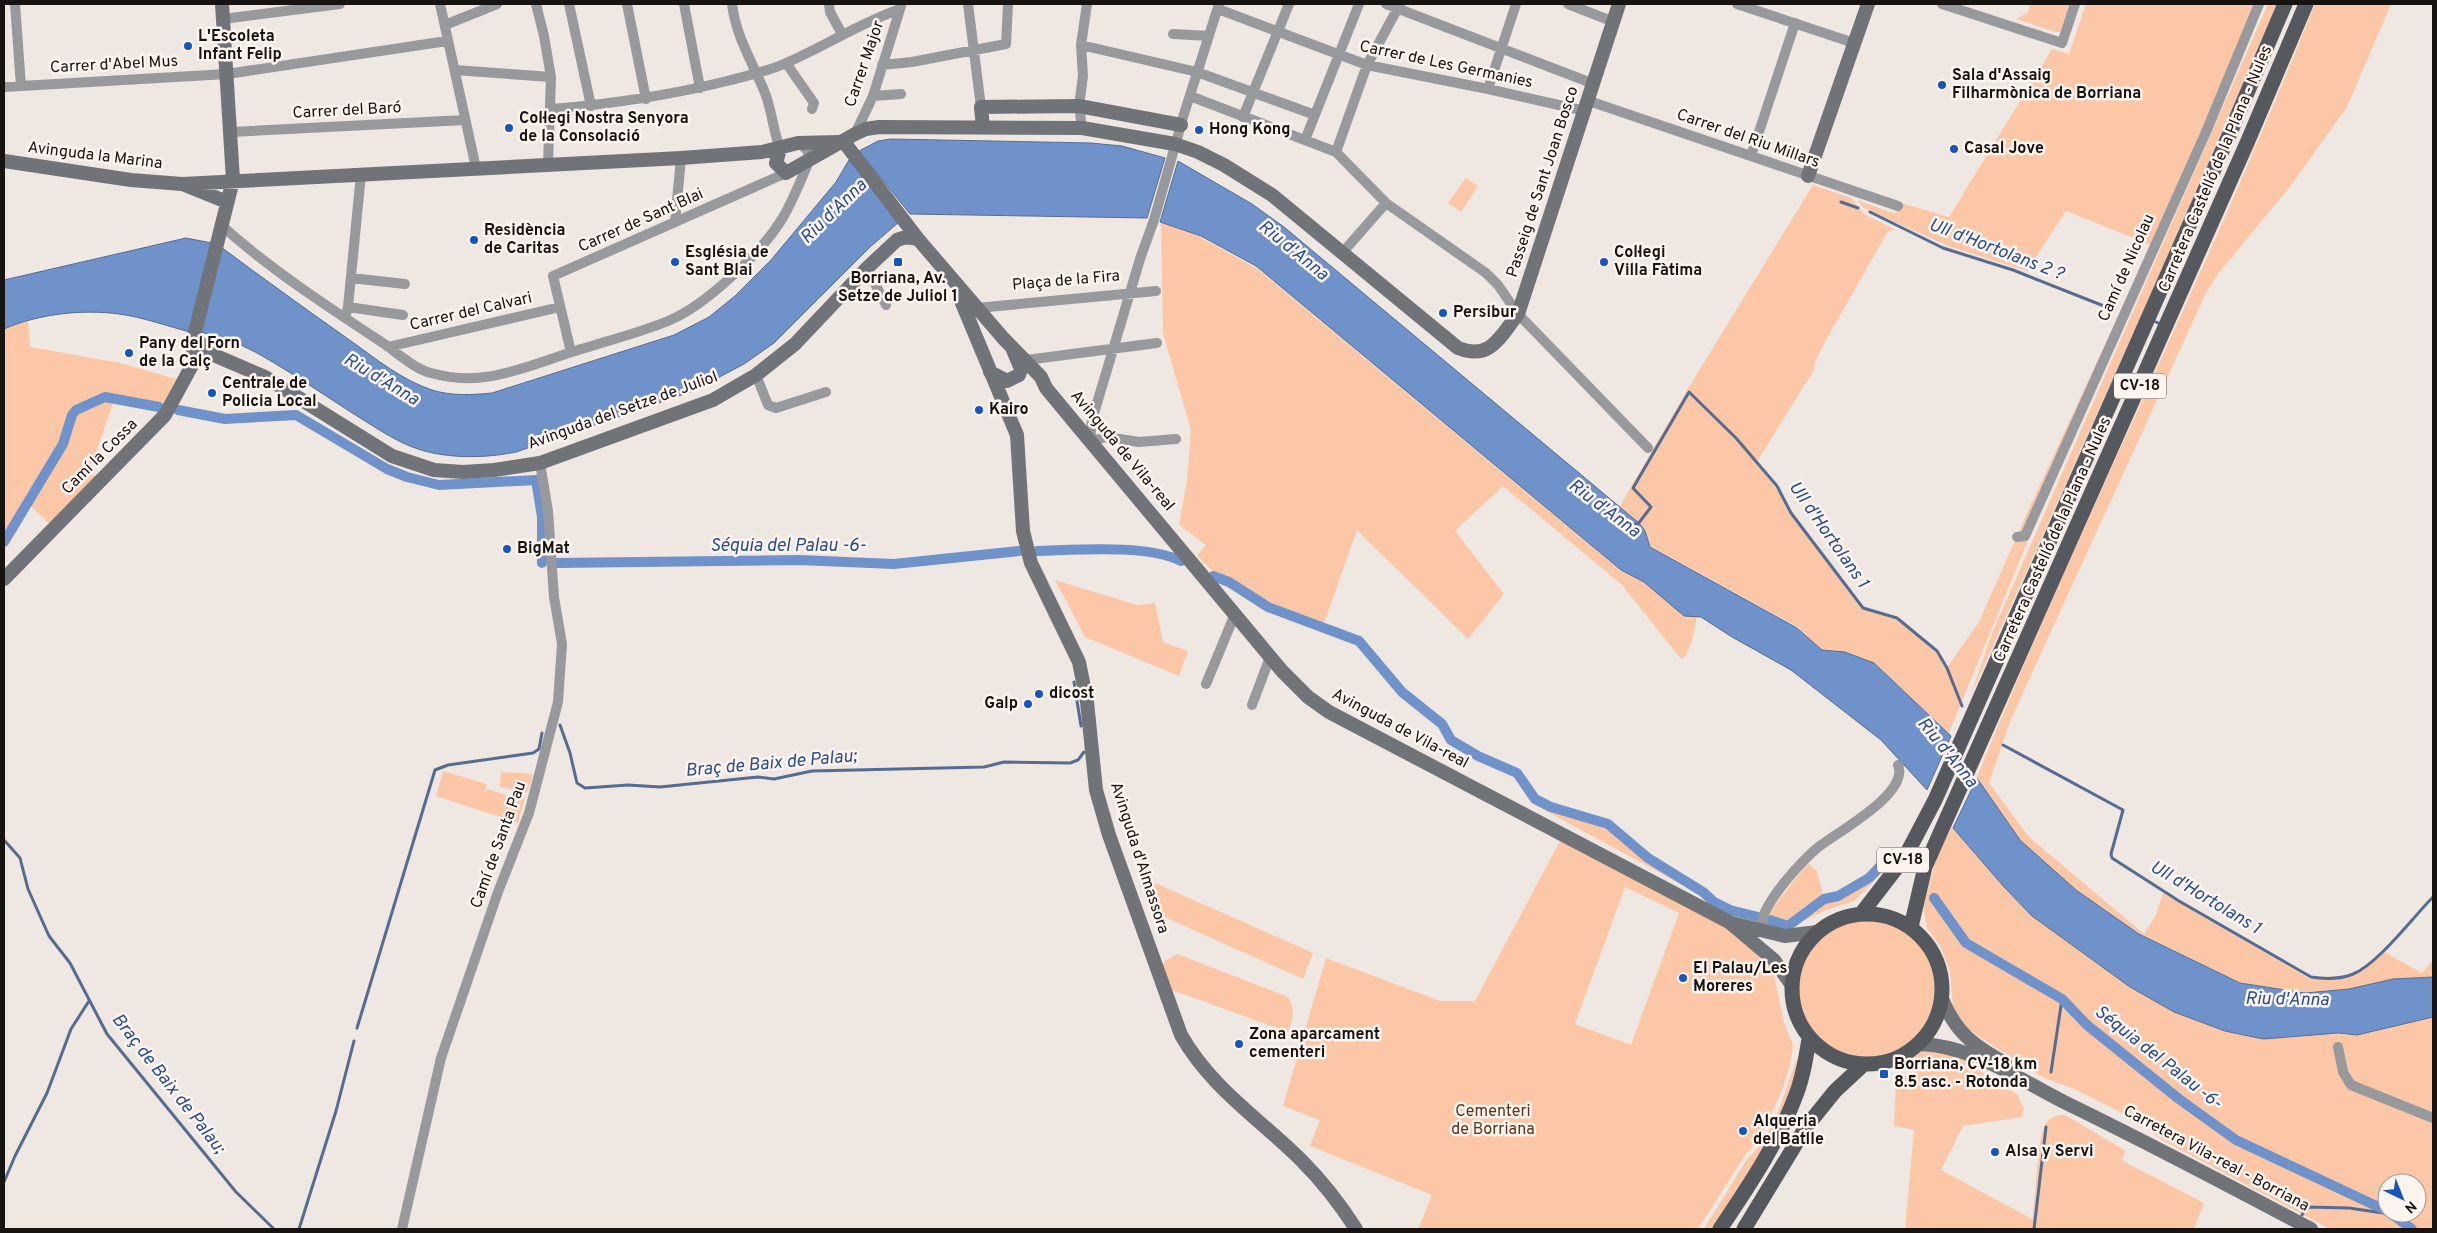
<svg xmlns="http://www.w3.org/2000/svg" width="2437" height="1233" font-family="Overpass,sans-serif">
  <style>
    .green { fill: #fbc7a7; fill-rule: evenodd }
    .water { fill: #7092ca; stroke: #556c92 }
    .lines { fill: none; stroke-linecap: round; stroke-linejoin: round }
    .stream { stroke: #556c92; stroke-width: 3 }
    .canal { stroke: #7092ca; stroke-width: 10 }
    .street { stroke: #97999c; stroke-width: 10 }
    .secondary { stroke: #707377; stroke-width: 14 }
    .primary { stroke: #55585d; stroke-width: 15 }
    .poi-dot { fill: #1456c1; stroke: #fdf4ef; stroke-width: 2 }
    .labels { text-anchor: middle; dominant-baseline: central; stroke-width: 5; stroke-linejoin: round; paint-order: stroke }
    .shield { fill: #fdf4ef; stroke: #5b5654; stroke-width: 1 }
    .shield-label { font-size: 15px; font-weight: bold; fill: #161311 }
    .poi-label { font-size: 16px; font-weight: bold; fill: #161311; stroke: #fdf4ef; text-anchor: start }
    .street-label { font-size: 16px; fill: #161311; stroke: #fdf4ef }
    .park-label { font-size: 16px; fill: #5b3215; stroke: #fdf4ef }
    .water-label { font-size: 18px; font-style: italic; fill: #254e92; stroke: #fdf4ef }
  </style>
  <rect width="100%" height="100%" fill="#efe7e2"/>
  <!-- green -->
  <path class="green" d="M2030 4H2070L2060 32H2055L2017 19 2028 12Z
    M2086 4H2263L2042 506 1949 733 1874 663 1845 651 1822 650 1798 627 1650 546C1644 525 1637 520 1620 506L1689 387 1813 185 1851 198 1864 214 1894 229 1887 233 1826 340 1815 362 1814 370 1756 463 1783 497 1791 514 1861 609 1896 619 1906 626 1937 654 1946 669 1979 622 2032 502 2151 245 2066 211 2027 271 1948 246 1864 208 1857 200 1895 214 1901 203 1949 217 2052 49 2069 54Z
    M2268 4H2278L2143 311 1970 697 1993 631Z
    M2315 4H2391L2347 107 2292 184 2218 274 2205 295 2011 719 1989 783 2029 837 2144 934 2156 915 2163 893 2310 979 2356 974 2384 952 2422 973 2433 960V977L2393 979 2348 989 2305 992 2241 983 2139 933 2076 890 2020 840 1977 777C2083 516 2211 265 2315 4Z
    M1466 178 1478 186 1461 212 1448 203Z
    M1161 222 1198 236 1256 268 1621 571 1644 582 1684 617 1697 616C1695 627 1691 654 1681 659L1622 585 1503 486 1455 531 1504 594 1468 639 1357 530 1323 626 1257 601 1217 575 1197 556 1206 545 1179 525 1187 481 1191 430 1163 333Z
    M28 321 30 347 120 363 176 379 159 412 114 401 89 471 96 478 51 525 27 503 4 539V329Z
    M1055 580 1137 605 1155 603 1163 642 1188 651 1179 676 1085 637Z
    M443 771 487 784 484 794 487 789 506 795 504 804 513 807 517 796 525 799 518 823 436 796Z
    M501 772 524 773 533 775 527 793 500 787Z
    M1536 799 1552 808 1608 824 1648 859 1703 892 1714 902 1533 804Z
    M1952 827 2002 886 2032 916 2130 987 2174 1012 2225 1031 2263 1039 2339 1034 2357 1035 2433 1017V1229H2330L2162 1140 2134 1119 2072 1088 2044 1078 1967 1029 1953 1008 1950 971 1940 946 1927 928 1924 911 1925 900 1937 856ZM2387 1183H2417V1213H2387Z
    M1560 841 1721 923 1761 952 1773 969 1784 1023 1793 1045 1790 1065 1783 1088 1760 1139 1745 1155 1698 1229H1418L1432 1195 1310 1146 1320 1120 1283 1106 1326 958 1440 1001H1475ZM1625 887 1679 913 1631 1045 1575 1024Z
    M1895 850 1882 873 1854 901 1826 910 1789 928 1766 924 1771 910 1808 863 1817 871 1824 898C1854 893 1876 873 1895 850Z
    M1139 876 1313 953 1303 979 1151 911Z
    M1799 989a68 68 0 1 1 136 0a68 68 0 1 1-136 0Z
    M1177 954 1288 997C1296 1009 1293 1019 1288 1032L1169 989 1161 967 1165 961Z
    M1940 1048 1993 1072C1964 1064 1940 1060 1911 1069L1912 1057 1921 1051Z
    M1800 1060 1787 1102 1769 1139 1713 1229H1704L1746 1161 1765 1139 1780 1107 1796 1061Z
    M1956 1066 1981 1071 1994 1082 2017 1094 2024 1109 2022 1117 1963 1126 1941 1170 2032 1219C2036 1200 2037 1138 2045 1125 2050 1117 2056 1115 2065 1115L2126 1151 2121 1160 2204 1203 2194 1229H1905L1914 1130 1894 1126 1896 1079 1930 1067Z"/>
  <!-- water -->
  <path class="water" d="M891 139 1091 143 1122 146 1165 158 1147 218 910 214 859 151 878 141Z
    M849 160 899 222 870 247 774 343 744 364 693 391 516 452C487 458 451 459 421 450 398 443 378 429 357 416 324 395 291 372 257 353L241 345 201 332 221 247C264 279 307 310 351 341 376 359 402 380 432 390 451 396 472 395 492 393L674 335 709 317 735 296 771 260 836 182Z
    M1178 161 1252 204 1284 227 1639 523 1645 531 1650 547 1797 628 1822 650 1845 652 1874 663 1951 736 1927 790 1881 740 1791 670 1732 637 1701 617 1684 616 1644 582 1621 570 1256 266 1201 236 1160 222Z
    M186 238 212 243 190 332C167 326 142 317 119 314 82 309 38 314 4 329V280Z
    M1977 778 2020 840 2076 890 2139 934 2240 983 2305 993 2349 989 2393 979 2433 977V1017L2357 1035 2339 1033 2263 1039 2225 1031 2174 1012 2130 987 2032 916 2004 887 1953 828Z"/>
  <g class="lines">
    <!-- stream -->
    <path class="stream" d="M1841 202 1858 208
      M1870 212 1943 248 2013 270 2114 310
      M2156 322 2158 323
      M1634 524H1638L1651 507 1633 488 1689 392 1736 438 1777 486 1791 513 1863 608 1897 618 1937 651 1947 668 1962 706
      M1074 682 1081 726
      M560 725 570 753 577 783 585 788 628 785 660 787 758 777 774 779 812 771 984 767 1004 762 1070 763 1078 760 1084 752
      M2003 745 2123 810 2111 854 2112 858 2179 901 2311 977C2324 979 2341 979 2353 974 2378 964 2413 917 2433 897
      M4 840 20 858 28 889 49 936 70 963 107 1034 236 1192 274 1229
      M357 1028 435 770 448 765 533 753 539 749 542 733
      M2051 1072 2062 999
      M4 1182 15 1156 47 1093 71 1029 89 1001
      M2302 1215 2307 1207 2349 1208 2383 1213 2386 1210
      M299 1229 336 1111 354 1041
      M2034 1229 2046 1127"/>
    <!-- canal -->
    <path class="canal" d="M178 410 225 419 296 415 387 469 407 477 439 485 536 480 542 517V563
      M4 542 63 444 72 415 76 410 105 397 159 407
      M1037 551C1076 550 1147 544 1181 561
      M556 563 799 560 894 564 1019 551
      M1213 576 1229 582 1268 607 1359 641 1402 692 1442 724 1451 740 1478 756 1517 773 1535 799 1551 807 1608 824 1648 858 1703 892 1714 902 1730 910 1758 917
      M1934 898 1966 943 2062 999 2087 1025 2179 1099 2236 1140 2387 1211
      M1770 920 1788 926 1824 899 1838 896 1869 878 1894 852
      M2390 1213 2412 1229"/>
    <!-- street -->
    <path class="street" d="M15 4 21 86
      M440 4 476 168
      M536 4 544 36 551 77 548 165
      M569 4 591 106
      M627 4 646 99
      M684 4 700 88
      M732 4C736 37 753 63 765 93 772 111 773 130 780 149
      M829 4 830 12 842 34
      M968 4 981 107
      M1386 4 1594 84
      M1568 4 1614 22
      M1737 4 1854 43
      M1942 4 2062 43 2075 4
      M1218 9 1367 65 1488 89 1585 111
      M223 19 340 4
      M445 25 497 4
      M1173 34 1209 36
      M1081 45 1197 72 1315 115
      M786 63 814 103 812 109
      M882 65 912 62 1006 44 1008 4
      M455 70 551 77
      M4 87 227 74 447 41
      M1488 89 1516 4
      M873 96 901 94
      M1190 96 1336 152 1386 203 1486 273 1498 285 1518 314 1648 448
      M1589 101 1898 206
      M551 109C612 104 672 95 731 80 750 75 769 71 786 63 825 46 860 23 900 9
      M1243 117 1289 4
      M1082 128 1079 106 1083 76 1081 45 1087 4
      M231 132 465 120
      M855 134 873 96 901 6
      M1305 140 1359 4
      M1336 152 1367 65 1400 4
      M1751 156 1795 23
      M675 222 681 158
      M221 225C270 269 328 307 383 343 397 353 415 369 431 373 480 387 517 370 563 355 598 343 634 335 668 321 705 306 761 253 782 219 793 201 801 180 809 161 810 151 806 148 798 143
      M1343 252 1386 203
      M867 268 886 305
      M351 278 405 284
      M348 307 403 315
      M977 308 1156 291
      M345 318 348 307 361 174
      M388 347 560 307
      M571 352 553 276 786 173
      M1026 360 1157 343
      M756 375 768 405 776 408 826 392
      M1176 439 1139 442 1107 437 1090 441 1092 420 1140 259 1154 220 1184 114 1219 4
      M2017 537 2025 536 2206 132 2259 4
      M1206 684 1235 614
      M1252 705 1270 657
      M1761 930C1762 925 1763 917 1765 912 1774 892 1800 863 1816 849 1835 833 1910 794 1898 765
      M2338 1047 2343 1072 2351 1085 2433 1118
      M402 1229 441 1058 498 892 529 813 558 702 562 644 554 597 548 511 540 463"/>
    <!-- secondary -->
    <path class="secondary" d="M983 127 981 107 1079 106 1181 125
      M844 142 918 239 1003 338 1041 377 1046 388 1075 423 1282 671 1308 697 1329 712 1729 922 1774 960 1791 984
      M780 149 776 163 786 173 855 134 866 129 879 127 1082 128 1175 144 1198 152 1224 165 1272 195 1458 348C1490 361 1500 337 1518 314L1619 4
      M4 161 131 180 182 184 681 158 762 152 798 143 839 142
      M1808 176 1868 4
      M185 185 227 202
      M959 296 1017 435 1023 531 1031 563 1079 662 1087 702 1096 790 1109 835 1181 1035C1211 1088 1260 1119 1302 1161 1323 1182 1340 1204 1356 1229
      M195 337 209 353 265 377 392 456 434 470 463 472 494 470 540 463 713 400 756 375 795 344 867 268 897 240 906 237 918 239
      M192 364 195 332 233 180 222 4
      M990 372 1007 381 1019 375 1021 369 1013 350
      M4 579 165 415 196 358
      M1732 923 1785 936 1817 932
      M1942 999C1956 1033 1973 1045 2005 1063
      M1919 1044C1973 1045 2021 1081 2068 1104 2151 1144 2231 1187 2311 1229"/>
    <!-- primary -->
    <path class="primary" d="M1792 989a75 75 0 1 1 150 0a75 75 0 1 1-150 0Z
      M1861 914 1905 857 1935 800 2230 133 2285 4
      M1911 927 1925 867 2247 143 2306 4
      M1720 1229C1748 1187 1778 1143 1796 1095 1803 1077 1806 1058 1809 1039
      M1744 1229 1806 1127 1835 1091 1863 1065"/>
  </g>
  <!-- markers -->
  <g class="poi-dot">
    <circle cx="188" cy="46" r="5"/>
    <circle cx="1942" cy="85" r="5"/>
    <circle cx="509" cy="128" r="5"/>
    <circle cx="1199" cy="130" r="5"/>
    <circle cx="1954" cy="149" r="5"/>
    <circle cx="474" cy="240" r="5"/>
    <circle cx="675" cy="262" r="5"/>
    <rect x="893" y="257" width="10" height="10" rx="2.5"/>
    <circle cx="1604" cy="262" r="5"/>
    <circle cx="1443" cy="313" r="5"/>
    <circle cx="129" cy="353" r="5"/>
    <circle cx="212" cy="393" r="5"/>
    <circle cx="979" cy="410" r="5"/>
    <circle cx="507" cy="549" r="5"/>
    <circle cx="1039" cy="694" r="5"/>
    <circle cx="1028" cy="704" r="5"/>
    <circle cx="1683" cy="978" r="5"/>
    <circle cx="1239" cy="1044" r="5"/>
    <rect x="1879" y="1069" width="10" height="10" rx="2.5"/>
    <circle cx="1743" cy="1131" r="5"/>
    <circle cx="1995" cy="1152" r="5"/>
  </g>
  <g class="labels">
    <!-- shield labels -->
    <g class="shield">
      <rect x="2114" y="373.5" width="52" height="25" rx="4"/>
      <rect x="1877" y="847.5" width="52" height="25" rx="4"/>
    </g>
    <g class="shield-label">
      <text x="2140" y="386">CV-18</text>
      <text x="1903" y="860">CV-18</text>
    </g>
    <!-- poi labels -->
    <g class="poi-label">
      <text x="198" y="37">L'Escoleta<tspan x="198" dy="18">Infant Felip</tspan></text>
      <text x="1952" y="76">Sala d'Assaig<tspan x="1952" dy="18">Filharmònica de Borriana</tspan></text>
      <text x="519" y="119">Col·legi Nostra Senyora<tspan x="519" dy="18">de la Consolació</tspan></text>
      <text x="1209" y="130">Hong Kong</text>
      <text x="1964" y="149">Casal Jove</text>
      <text x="484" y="231">Residència<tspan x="484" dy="18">de Caritas</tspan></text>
      <text x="685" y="253">Església de<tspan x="685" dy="18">Sant Blai</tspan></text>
      <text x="1614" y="253">Col·legi<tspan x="1614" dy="18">Villa Fàtima</tspan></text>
      <text x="898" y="279" text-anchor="middle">Borriana, Av.<tspan x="898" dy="18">Setze de Juliol 1</tspan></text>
      <text x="1453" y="313">Persibur</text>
      <text x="139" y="344">Pany del Forn<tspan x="139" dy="18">de la Calç</tspan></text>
      <text x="222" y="384">Centrale de<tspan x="222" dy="18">Policia Local</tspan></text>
      <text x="989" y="410">Kairo</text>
      <text x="517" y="549">BigMat</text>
      <text x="1049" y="694">dicost</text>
      <text x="1018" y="704" text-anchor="end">Galp</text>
      <text x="1693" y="969">El Palau/Les<tspan x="1693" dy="18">Moreres</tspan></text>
      <text x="1249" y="1035">Zona aparcament<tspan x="1249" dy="18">cementeri</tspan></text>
      <text x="1894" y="1065">Borriana, CV-18 km<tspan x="1894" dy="18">8.5 asc. - Rotonda</tspan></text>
      <text x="1753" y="1122">Alqueria<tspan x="1753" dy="18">del Batlle</tspan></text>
      <text x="2005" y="1152">Alsa y Servi</text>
    </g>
    <!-- street labels -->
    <g class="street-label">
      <text transform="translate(865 64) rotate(-71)">Carrer Major</text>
      <text transform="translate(114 65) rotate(-3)">Carrer d'Abel Mus</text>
      <text transform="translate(1446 65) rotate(12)">Carrer de Les Germanies</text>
      <text transform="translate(347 111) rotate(-3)">Carrer del Baró</text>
      <text transform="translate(1748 139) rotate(19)">Carrer del Riu Millars</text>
      <text transform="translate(95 156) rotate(7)">Avinguda la Marina</text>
      <text transform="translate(2216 169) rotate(-67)">Carretera Castelló de la Plana - Nules</text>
      <text transform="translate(1543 182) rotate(-72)">Passeig de Sant Joan Bosco</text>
      <text transform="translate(641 221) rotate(-24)">Carrer de Sant Blai</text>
      <text transform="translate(2127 268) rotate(-66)">Camí de Nicolau</text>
      <text transform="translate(1066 281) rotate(-5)">Plaça de la Fira</text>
      <text transform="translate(471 312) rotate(-13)">Carrer del Calvari</text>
      <text transform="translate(623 411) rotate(-20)">Avinguda del Setze de Juliol</text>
      <text transform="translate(1122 451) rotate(50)">Avinguda de Vila-real</text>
      <text transform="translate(100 457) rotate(-45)">Camí la Cossa</text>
      <text transform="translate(2053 540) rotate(-66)">Carretera Castelló de la Plana - Nules</text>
      <text transform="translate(1400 729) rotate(28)">Avinguda de Vila-real</text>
      <text transform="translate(499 845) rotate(-70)">Camí de Santa Pau</text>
      <text transform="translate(1139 858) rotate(72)">Avinguda d'Almassora</text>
      <text transform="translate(2216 1159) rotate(28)">Carretera Vila-real - Borriana</text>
    </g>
    <!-- park labels -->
    <g class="park-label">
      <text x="1493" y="1112">Cementeri<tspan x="1493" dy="18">de Borriana</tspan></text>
    </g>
    <!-- water labels -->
    <g class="water-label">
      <text transform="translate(834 212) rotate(-44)">Riu d'Anna</text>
      <text transform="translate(1996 250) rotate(21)">Ull d'Hortolans 2 ?</text>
      <text transform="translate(1293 251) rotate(39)">Riu d'Anna</text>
      <text transform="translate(381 380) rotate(31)">Riu d'Anna</text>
      <text transform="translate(1604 509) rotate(37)">Riu d'Anna</text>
      <text transform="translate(1828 535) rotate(55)">Ull d'Hortolans 1</text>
      <text x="788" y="546">Séquia del Palau -6-</text>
      <text transform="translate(1947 753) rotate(51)">Riu d'Anna</text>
      <text transform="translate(771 764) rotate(-5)">Braç de Baix de Palau;</text>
      <text transform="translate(2205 898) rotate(31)">Ull d'Hortolans 1</text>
      <text transform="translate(2287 1000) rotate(1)">Riu d'Anna</text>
      <text transform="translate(2158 1058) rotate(38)">Séquia del Palau -6-</text>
      <text transform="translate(168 1084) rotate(52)">Braç de Baix de Palau;</text>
    </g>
  </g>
  <!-- border -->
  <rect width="2437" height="1233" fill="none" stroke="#161311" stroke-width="10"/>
  <!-- north arrow -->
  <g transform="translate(2402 1198) rotate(137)"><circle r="24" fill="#fdf4ef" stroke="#a19a96"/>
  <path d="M0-4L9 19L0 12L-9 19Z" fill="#1456c1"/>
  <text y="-8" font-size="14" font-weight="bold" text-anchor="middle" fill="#161311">N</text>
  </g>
</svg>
